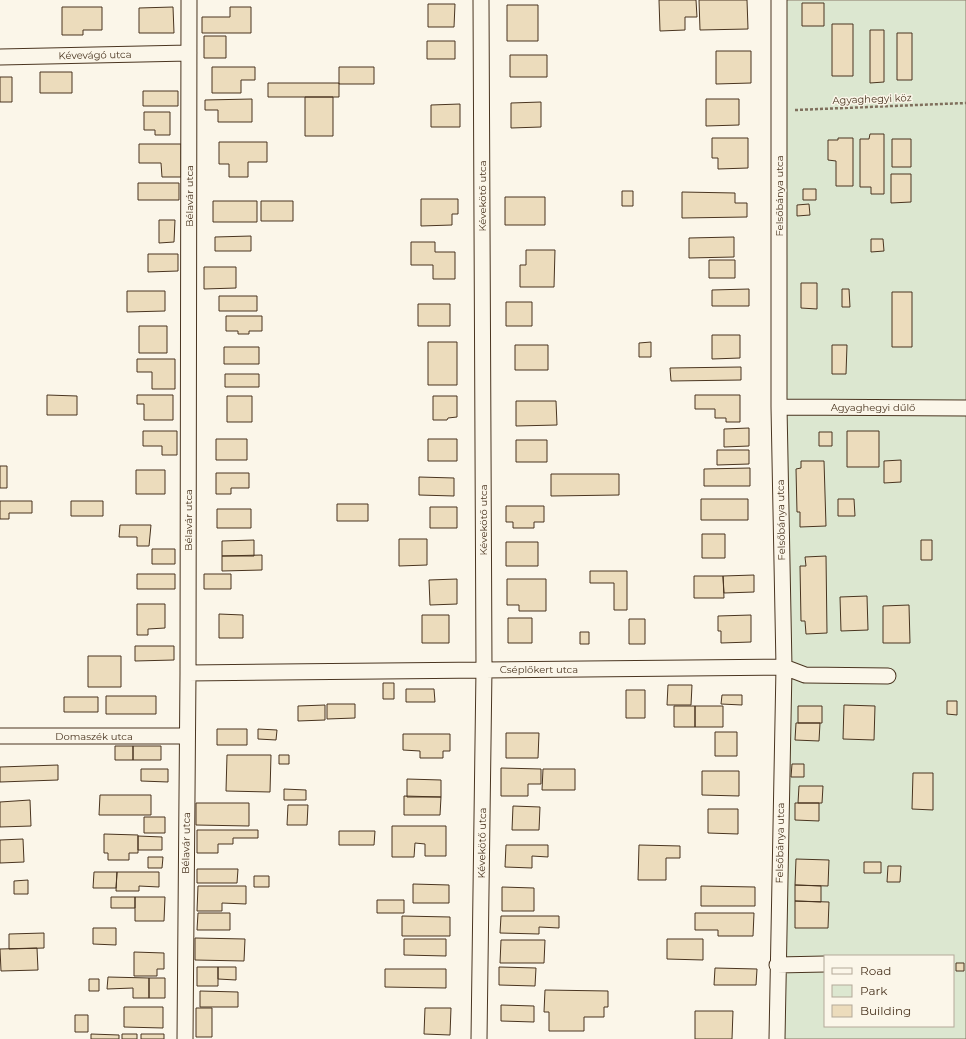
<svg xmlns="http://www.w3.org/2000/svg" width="966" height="1039" font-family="Montserrat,sans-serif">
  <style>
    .green { fill: #dce7d0; stroke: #887966; fill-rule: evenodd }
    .building { fill: #ecdcbc; stroke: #4a3520 }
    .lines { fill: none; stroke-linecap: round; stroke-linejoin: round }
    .street-casing { stroke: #4a3520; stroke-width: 17 }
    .path { stroke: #7f6f5c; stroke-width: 2.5; stroke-dasharray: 3 2; stroke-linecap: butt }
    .street { stroke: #fbf6e9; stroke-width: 15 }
    .labels { text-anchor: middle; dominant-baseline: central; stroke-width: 3; stroke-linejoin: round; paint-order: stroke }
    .street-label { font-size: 10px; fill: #4a3520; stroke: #fbf6e9 }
  </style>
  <rect width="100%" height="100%" fill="#fbf6e9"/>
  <!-- green -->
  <path class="green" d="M779 0H966V1039H777ZM825 956H953V1026H825Z"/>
  <!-- building -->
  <path class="building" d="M659 0H696L697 17H685V30L660 31Z
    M699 0H747L748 29 700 30Z
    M802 3H824V26H802Z
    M428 4H455L454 27H428Z
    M507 5H538V41H507Z
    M62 7H102V30H83V35H62Z
    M173 7 174 33H139V8Z
    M230 7H251V33H202V17H230Z
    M832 24H853V76H832Z
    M870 30H884V82L870 83Z
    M897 33H912V80H897Z
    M204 36H226V58H204Z
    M427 41H455V59H427Z
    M716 51H751V83L716 84Z
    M510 55H547V77H510Z
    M212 67H255V80H241V93H212Z
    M339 67H374V84H339Z
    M40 72H72V93H40Z
    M0 77H12V102H0Z
    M268 83H339V97H268Z
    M143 91H178V106H143Z
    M305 97H333V136H305Z
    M252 99V122H218V110H205V100Z
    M706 99H739V125L706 126Z
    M541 102V127L511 128V103Z
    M460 104V127H431V105Z
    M144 112H170V135H155V130H144Z
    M870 134H884V194H871V187H860V139H869Z
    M712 138H748V168L718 169V158H712Z
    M838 138H853V186H836V161L828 160V140H838Z
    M892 139H911V167H892Z
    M219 142H267V162H248V177H229V164H219Z
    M139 144H181V177H162L161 163H139Z
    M891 174H911V202L891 203Z
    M138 183H179V200H138Z
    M803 189H816V200H803Z
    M622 191H633V206H622Z
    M682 192 735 193V203H747V217L682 218Z
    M505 197H545V225H505Z
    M421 199H458V214H452V225L421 226Z
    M213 201H257V222H213Z
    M261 201H293V221H261Z
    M809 204 810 215 797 216V205Z
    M159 220H175L174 242 159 243Z
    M251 236V251H215V237Z
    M734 237V257L689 258V238Z
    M871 239H883L884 251 871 252Z
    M411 242H435V252H455V279H433V265H411Z
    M526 250H555L554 287H520V265H526Z
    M148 254H178V271L148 272Z
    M709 260H735V278H709Z
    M204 267H236V288L204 289Z
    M801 283H817V309L801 308Z
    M749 289V306H712V290Z
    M842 289H849L850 307H842Z
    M127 291H165V311L127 312Z
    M892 292H912V347H892Z
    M219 296H257V311H219Z
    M506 302H532V326H506Z
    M418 304H450V326H418Z
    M226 316H262V331H249V334H238V331H226Z
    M139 326H167V353H139Z
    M712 335H740V358L712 359Z
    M428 342H457V385H428Z
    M651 342V357H639V343Z
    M515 345H548V370H515Z
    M832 345H847L846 374H832Z
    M224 347H259V364H224Z
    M137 359H175V389H152V372H137Z
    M741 367V380L671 381 670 368Z
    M225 374H259V387H225Z
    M47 395 77 396V415H47Z
    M137 395H173V420H144V404H137Z
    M695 395H740V422H726V418H715V409H695Z
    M227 396H252V422H227Z
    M433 396H457V417L448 418 447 420H433Z
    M516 401H556L557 425 516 426Z
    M749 428V446L724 447V429Z
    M143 431H177V455H162V446H143Z
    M847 431H879V467H847Z
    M819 432H832V446H819Z
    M216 439H247V460H216Z
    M428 439H457V461H428Z
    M516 440H547V462H516Z
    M717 450H749V464L717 465Z
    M901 460V482L884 483V461Z
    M801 461H824L826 526 800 527V512H797L796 469 801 468Z
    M0 466H7V488H0Z
    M750 468V486H704V469Z
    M136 470H165V494H136Z
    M216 473H249V488H231V494H216Z
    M551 474H619V495L551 496Z
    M419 477 454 478V496L419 495Z
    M701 499H748V520H701Z
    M838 499H854L855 516H838Z
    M0 501H32V513H9V519H0Z
    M71 501H103V516H71Z
    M337 504H368V521H337Z
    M506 506H544V522H534V528H513V522H506Z
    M430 507H457V528H430Z
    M217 509H251V528H217Z
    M120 525H151L149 546H137V537H119Z
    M702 534H725V558H702Z
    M399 539H427V565L399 566Z
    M254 540V556H222V541Z
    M921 540H932V560H921Z
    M506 542H538V566H506Z
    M152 549H175V564H152Z
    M262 555V570L222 571V556Z
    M826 556 827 633 806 634 805 621H801L800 566H806L805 557Z
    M590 571H627V610H614V583H590Z
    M137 574H175V589H137Z
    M204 574H231V589H204Z
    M754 575V592L724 593 723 576Z
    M694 576H723L724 598H694Z
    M457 579V604L430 605 429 580Z
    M507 579H546V611H519V605H507Z
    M867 596 868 630 841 631 840 597Z
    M137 604H165V628L148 629V635H137Z
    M909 605 910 643H883V606Z
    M219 614 243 615V638H219Z
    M422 615H449V643H422Z
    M751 615V642L721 643V631H718V616Z
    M508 618H532V643H508Z
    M629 619H645V644H629Z
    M580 632H589V644H580Z
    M135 646H174V660L135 661Z
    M88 656H121V687H88Z
    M383 683H394V699H383Z
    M668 685H692L691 705H667Z
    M406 689H434L435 702H406Z
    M626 690H645V718H626Z
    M722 695H742V705L721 704Z
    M106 696H156V714H106Z
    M64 697H98V712H64Z
    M947 701H957V715L947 714Z
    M327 704H355V718L327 719Z
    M325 705V720L298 721V706Z
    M844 705 875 706 874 740 843 739Z
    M674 706H695V727H674Z
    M695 706H723V727H695Z
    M798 706H822V723H798Z
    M796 723H820L819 741 795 740Z
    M217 729H247V745H217Z
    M258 729 277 730 276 740 258 739Z
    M715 732H737V756H715Z
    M506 733H539L538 758H506Z
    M403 734H450V751H443V758H420V751L403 750Z
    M115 746H133V760H115Z
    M133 746H161V760H133Z
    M227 755H271L270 792 226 791Z
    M279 755H289V764H279Z
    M792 764H804V777H791Z
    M58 765V780L0 782V767Z
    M501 768 541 769V784H528V796H501Z
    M141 769H168V782L141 781Z
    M543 769H575V790H542Z
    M702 771H739V796L702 795Z
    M913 773H933V810L912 809Z
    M407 779 441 780V797H407Z
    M799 786H823L822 803H798Z
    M284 789 306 790V800H284Z
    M100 795H151V815H99Z
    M404 796 441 797 440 815H404Z
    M30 800 31 826 0 827V802Z
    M196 803H249V826L196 825Z
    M795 803H819V821L795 820Z
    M288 805H308L307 825H287Z
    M513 806 540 807 539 830H512Z
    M708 809H738V834L708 833Z
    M144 817H165V833H144Z
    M392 826H446V856H425V844L415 843 414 857H392Z
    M197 830H258V838H233V844H218V853H197Z
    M339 831H375L374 845H339Z
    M104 834 138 835V853H129V860H108V853H104Z
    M138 836 162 837V850H138Z
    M23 839 24 862 0 863V840Z
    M506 845H548V857L532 856V868L505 867Z
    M639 845 680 846V858H666V880H638Z
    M148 857H163L162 868H148Z
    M796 859 829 860 828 886 795 885Z
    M864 862H881V873H864Z
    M888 866H901L900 882H887Z
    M197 869H238L237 883H197Z
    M94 872H117L116 888H93Z
    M117 872H159V887L139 886V891H116Z
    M254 876H269V887H254Z
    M28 880V894H14V881Z
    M413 884 449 885V903H413Z
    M795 885 821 886V902L795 901Z
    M198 886H246V904L222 903V911H197Z
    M701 886 755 887V906H701Z
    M502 887 534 888V911H502Z
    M111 897H135V908H111Z
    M135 897H165L164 921H135Z
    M377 900H404V913H377Z
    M795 901 829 902 828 928H795Z
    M198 913H230V930H197Z
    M695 913H754L753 936H718V930H695Z
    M402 916 450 917V936H402Z
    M501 916H559V928L539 927V934L500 933Z
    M93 928H116V945L93 944Z
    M44 933V948L9 949V934Z
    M195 938 245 939 244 961 195 960Z
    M404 939H446V956L404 955Z
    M667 939H703V960L667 959Z
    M501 940H545L544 963H500Z
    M37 948 38 970 1 971 0 949Z
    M134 952 164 953V969H157V976H134Z
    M956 963H964V971H956Z
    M197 967H218V986H197Z
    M218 967H236V980L218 979Z
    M499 967 536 968 535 986 499 985Z
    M715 968 757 969 756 985H714Z
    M385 969H446V988L385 987Z
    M108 977 149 978V998H133V988L107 989Z
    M149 978H165V998H149Z
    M89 979H99V991H89Z
    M545 990 608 991V1007H604V1017H584V1031H549V1012H544Z
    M200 991 238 992V1007H200Z
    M501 1005 534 1006V1022L501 1021Z
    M124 1007H163V1028L124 1027Z
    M196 1008H212V1037H196Z
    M425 1008H451L450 1035 424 1034Z
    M695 1011H733L732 1039H695Z
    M75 1015H88V1032H75Z
    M91 1034 119 1035V1039H91Z
    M122 1034H137V1039H122Z
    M141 1034H164V1039H141Z"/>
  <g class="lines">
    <!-- street casing -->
    <g class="street-casing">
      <path id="street" d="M0 57 189 53
        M779 407 966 408
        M188 673 784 667 805 675 888 676
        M0 736H187
        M777 965 825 964
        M185 1039 188 673 189 0
        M479 1039 484 669 481 0
        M777 1039 784 667 779 407V0"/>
    </g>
    <!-- path -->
    <path class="path" d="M795 110 966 103"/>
    <!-- street -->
    <use href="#street" class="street"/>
  </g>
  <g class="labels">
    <!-- street labels -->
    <g class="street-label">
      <text transform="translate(95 55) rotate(-1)">Kévevágó utca</text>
      <text transform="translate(872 99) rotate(-2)">Agyaghegyi köz</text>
      <text transform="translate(189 196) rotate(-90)">Bélavár utca</text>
      <text transform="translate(482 196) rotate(-90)">Kévekötő utca</text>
      <text transform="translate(779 196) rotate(-90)">Felsőbánya utca</text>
      <text x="873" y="407">Agyaghegyi dűlő</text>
      <text transform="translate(188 520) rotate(-90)">Bélavár utca</text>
      <text transform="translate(483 520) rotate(-90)">Kévekötő utca</text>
      <text transform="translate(781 520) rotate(-91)">Felsőbánya utca</text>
      <text x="539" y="669">Cséplőkert utca</text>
      <text x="94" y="736">Domaszék utca</text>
      <text transform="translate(186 843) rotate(-89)">Bélavár utca</text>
      <text transform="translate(482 843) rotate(-89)">Kévekötő utca</text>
      <text transform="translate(780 843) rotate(-89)">Felsőbánya utca</text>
    </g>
  </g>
  <!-- legend -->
  <rect x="824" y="955" width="130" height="72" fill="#fbf6e9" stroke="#b4a999"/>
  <rect x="832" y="968" width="20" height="6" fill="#fbf6e9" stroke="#b4a999"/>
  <text x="860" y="975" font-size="12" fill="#4a3520">Road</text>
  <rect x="832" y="985" width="20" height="12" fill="#dce7d0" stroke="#b4a999"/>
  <text x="860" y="995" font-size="12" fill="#4a3520">Park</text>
  <rect x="832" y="1005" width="20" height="12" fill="#ecdcbc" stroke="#b4a999"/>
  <text x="860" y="1015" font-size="12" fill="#4a3520">Building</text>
</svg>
